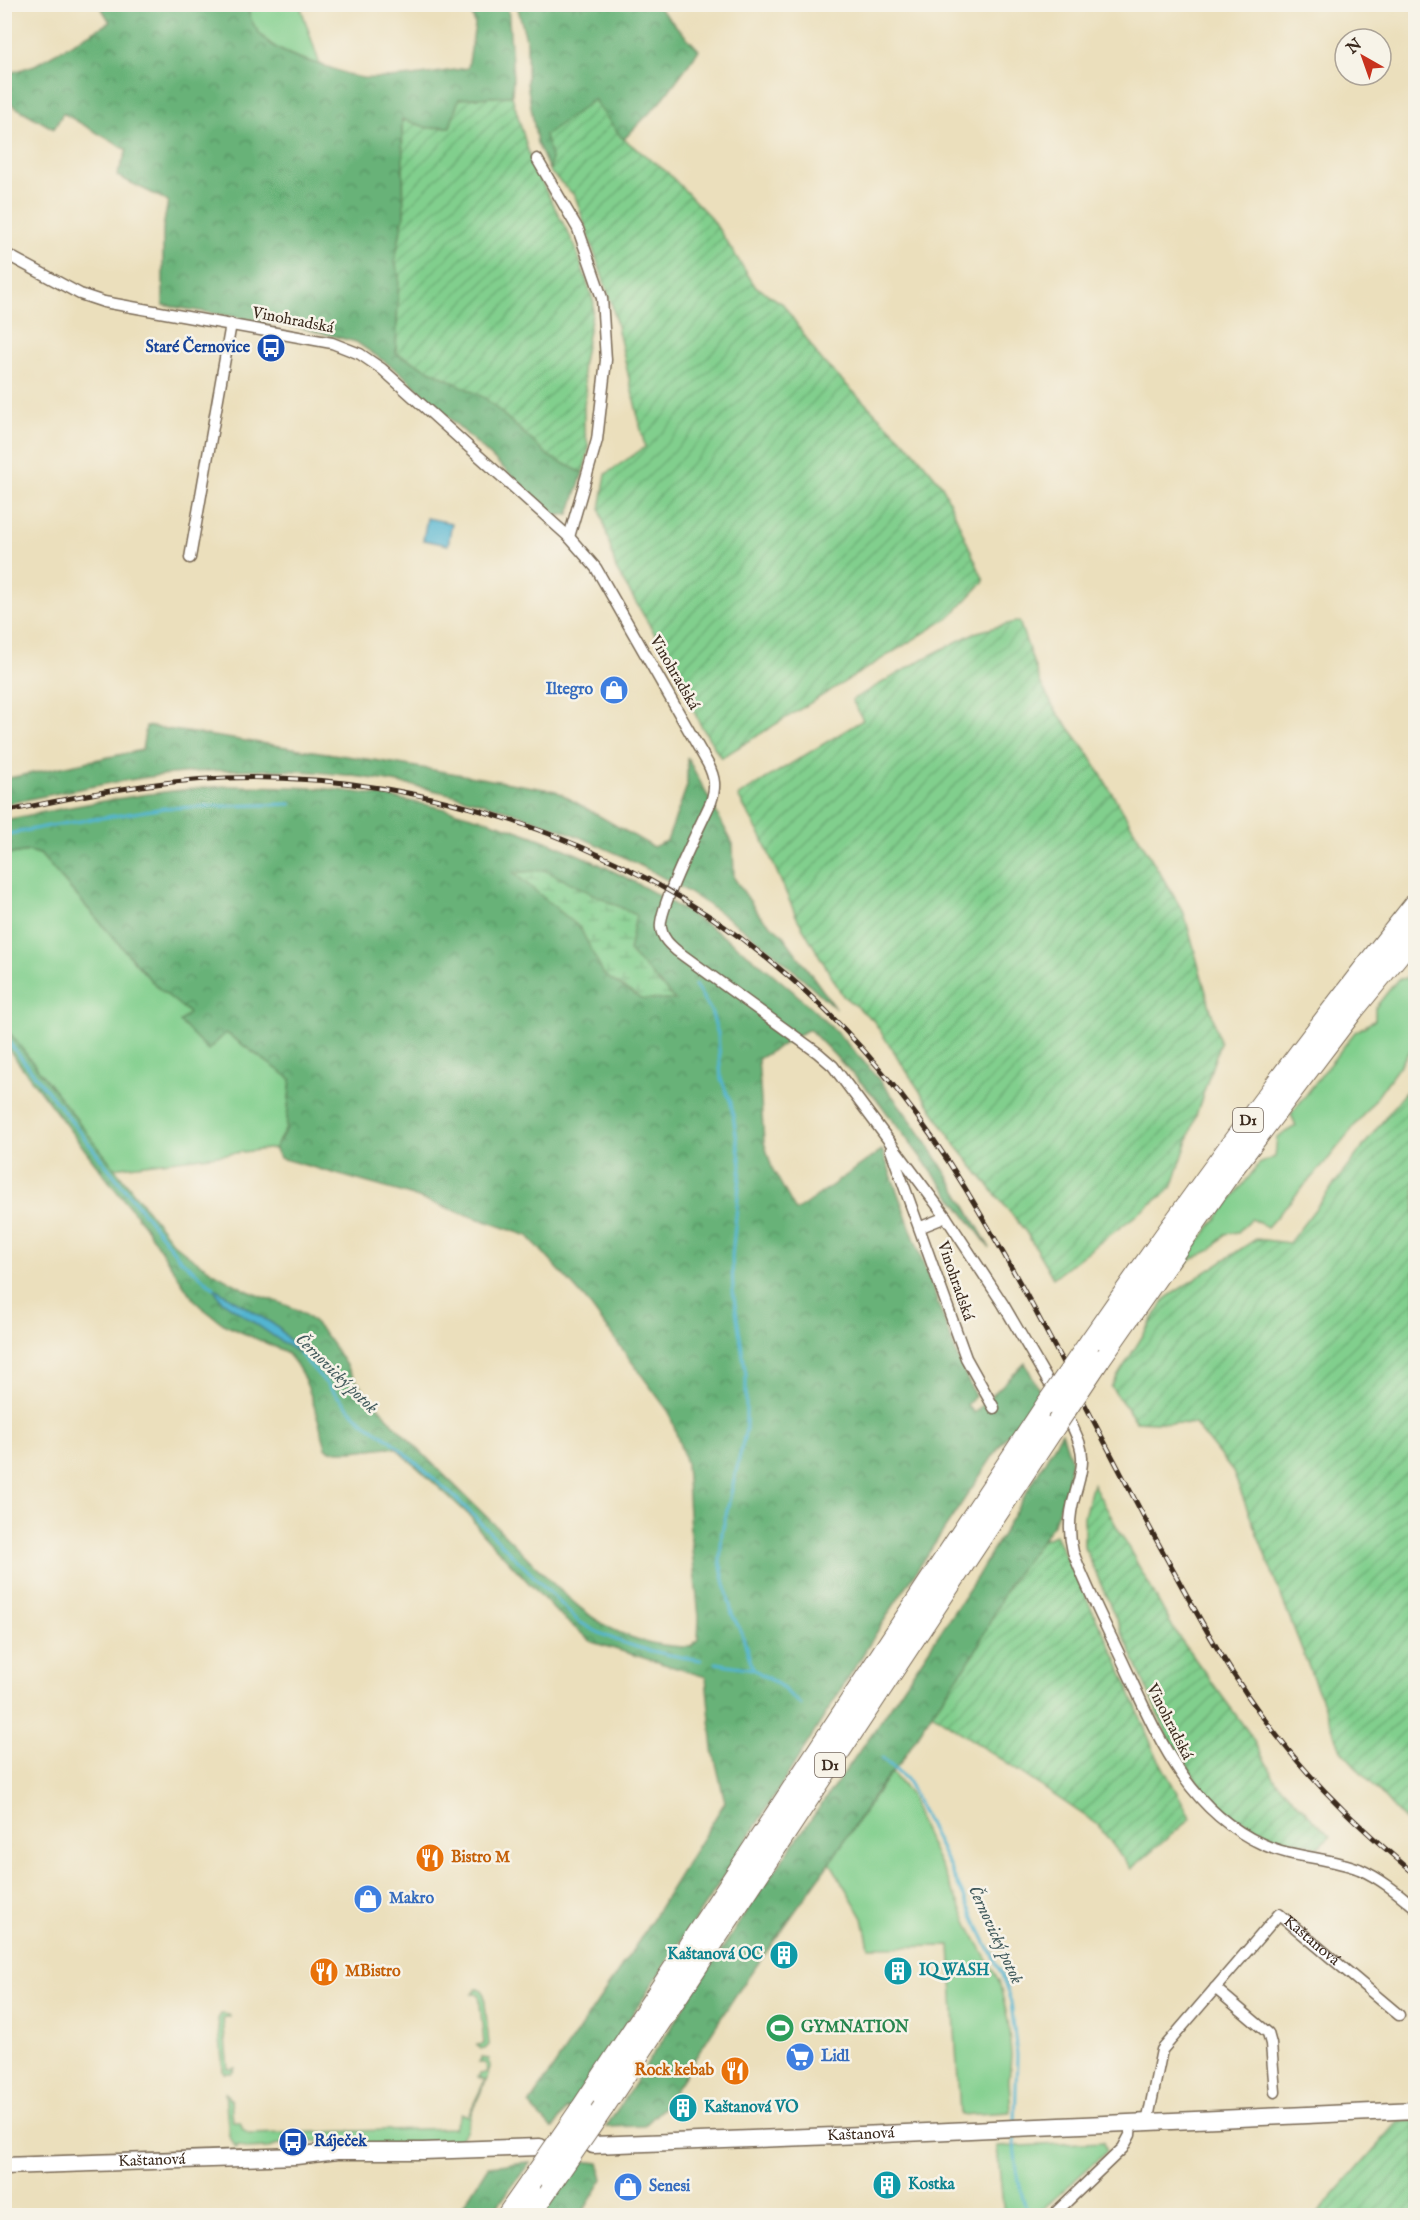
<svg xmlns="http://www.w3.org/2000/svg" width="1420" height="2220" font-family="'IM FELL English',serif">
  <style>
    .green { fill: #81cf8d; stroke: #5e7c56; stroke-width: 1.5 }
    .forest { fill: url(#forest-crowns); stroke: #526e4b; stroke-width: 1.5; fill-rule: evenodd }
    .wetland { fill: url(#wetland-marsh); stroke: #5e7c56; stroke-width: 1.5 }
    .garden { fill: url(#garden-furrows); stroke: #5e7c56; stroke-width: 1.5 }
    .water { fill: #52b5d1; stroke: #467078; stroke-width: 1.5 }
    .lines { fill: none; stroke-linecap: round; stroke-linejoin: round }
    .stream { stroke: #52b5d1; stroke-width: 3 }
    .minor-casing { stroke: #796955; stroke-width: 13 }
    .secondary-casing { stroke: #796955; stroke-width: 19 }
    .motorway-casing { stroke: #796955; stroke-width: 23 }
    .minor { stroke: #fff; stroke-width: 10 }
    .secondary { stroke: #fff; stroke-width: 16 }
    .motorway { stroke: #fff; stroke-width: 21 }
    .rail-casing { stroke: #3b2a1e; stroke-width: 5 }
    .rail { stroke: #f7f3e8; stroke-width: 3; stroke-dasharray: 9; stroke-linecap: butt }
    .motorway-bridge-casing { stroke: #796955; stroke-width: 23; stroke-linecap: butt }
    .motorway-bridge { stroke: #fff; stroke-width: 21 }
    .labels { text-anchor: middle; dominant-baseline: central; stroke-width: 5; stroke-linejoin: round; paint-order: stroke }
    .shield { fill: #f7f3e8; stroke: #73665b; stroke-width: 1.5 }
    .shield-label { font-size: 15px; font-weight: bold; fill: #3b2a1e }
    .street-label { font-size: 16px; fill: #3b2a1e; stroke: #f7f3e8 }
    .transit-label { font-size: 16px; font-weight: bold; fill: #164399; stroke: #f7f3e8; text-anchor: end }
    .shop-label { font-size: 16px; font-weight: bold; fill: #366cbe; stroke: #f7f3e8; text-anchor: start }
    .food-label { font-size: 16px; font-weight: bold; fill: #c56008; stroke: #f7f3e8; text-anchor: start }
    .culture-label { font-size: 16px; font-weight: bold; fill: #0d838f; stroke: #f7f3e8; text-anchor: start }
    .leisure-label { font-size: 16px; font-weight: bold; fill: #27864d; stroke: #f7f3e8; text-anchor: start }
    .water-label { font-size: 18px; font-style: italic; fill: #435b5d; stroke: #f7f3e8 }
  </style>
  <defs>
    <pattern id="forest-crowns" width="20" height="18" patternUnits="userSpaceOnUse" patternTransform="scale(1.5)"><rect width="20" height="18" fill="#68b278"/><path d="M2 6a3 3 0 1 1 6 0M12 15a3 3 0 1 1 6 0" fill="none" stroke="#579162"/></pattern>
    <pattern id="wetland-marsh" width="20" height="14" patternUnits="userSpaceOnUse" patternTransform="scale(1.5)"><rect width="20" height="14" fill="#81cf8d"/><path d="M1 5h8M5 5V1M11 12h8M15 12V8" fill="none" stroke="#6ba873"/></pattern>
    <pattern id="garden-furrows" width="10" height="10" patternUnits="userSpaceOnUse" patternTransform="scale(1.5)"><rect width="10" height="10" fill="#81cf8d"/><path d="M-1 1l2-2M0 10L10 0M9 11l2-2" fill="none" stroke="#6ba873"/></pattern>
  </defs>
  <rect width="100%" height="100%" fill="#f7f3e8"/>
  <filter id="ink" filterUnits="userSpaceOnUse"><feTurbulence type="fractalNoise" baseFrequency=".0167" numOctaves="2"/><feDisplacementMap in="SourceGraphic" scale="12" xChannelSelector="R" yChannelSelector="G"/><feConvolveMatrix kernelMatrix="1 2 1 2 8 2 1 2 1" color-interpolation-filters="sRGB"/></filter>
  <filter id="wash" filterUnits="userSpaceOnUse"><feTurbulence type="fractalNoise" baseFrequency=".008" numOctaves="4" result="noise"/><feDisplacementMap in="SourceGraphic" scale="24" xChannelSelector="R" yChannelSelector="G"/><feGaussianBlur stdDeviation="1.35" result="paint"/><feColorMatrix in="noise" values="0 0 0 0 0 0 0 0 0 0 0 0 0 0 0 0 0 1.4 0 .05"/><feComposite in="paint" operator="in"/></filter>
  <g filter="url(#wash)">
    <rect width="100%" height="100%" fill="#ebdfbc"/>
    <!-- green -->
    <path class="green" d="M247 5H300L320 65C287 55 253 44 247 5Z
      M29 851 40 854 156 986 190 1013 181 1022 208 1049 226 1033 291 1079 286 1129 275 1148 113 1168 5 1027 4 855Z
      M1415 971V1044L1374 1101 1329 1158 1267 1227 1251 1219 1238 1232 1225 1234 1211 1250 1192 1259 1180 1271 1179 1267 1259 1164 1275 1157 1277 1137 1296 1126 1291 1114 1355 1032 1375 1020V1008L1398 979 1409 978Z
      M891 1772 910 1794 921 1825 974 1936 999 1981 1008 2020 1011 2055 1009 2081 1011 2112 960 2115 950 1946 869 1947 863 1918 830 1862Z
      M476 1989H481L484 1993 489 2045 485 2049H481L477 2045 484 2044 479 1994H472Z
      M221 2014 229 2015 230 2017 223 2019 228 2069 235 2068 232 2073H224L223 2070 218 2019Z
      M482 2058 489 2059 490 2067 487 2079 472 2111 466 2131 458 2141 367 2145 338 2141 298 2142 297 2139 269 2148 247 2149 238 2145 236 2148 229 2136 225 2092 231 2101 233 2122H240L243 2130 249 2134 454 2128 461 2113 468 2116 485 2080 478 2077 480 2074 487 2073 486 2063H479Z
      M1104 2142 1107 2151 1036 2215H1004L997 2147Z"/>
    <!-- forest -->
    <path class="forest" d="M99 4 247 5C254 47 293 57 328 67 339 71 352 77 363 78 398 80 434 73 468 68L475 25 470 5H508L513 78 512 96 459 99 450 127 428 128 402 120 404 215 395 261 399 275 396 353 486 398 550 456 583 473 569 514 555 516 401 373 356 342 302 328 163 305V228L168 201 117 176 127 150 63 113 54 129 5 101 4 75 35 65 110 22Z
      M517 5H656L699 50 662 100 624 139 621 137 551 157 550 172 537 143 527 83V43Z
      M146 726 393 763 556 791 653 847 667 841 687 786V757L733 844 734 878 760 916 782 934 837 1010C816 990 795 971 773 952 623 830 416 763 224 770 150 773 77 789 5 804L4 779 142 750Z
      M225 786C263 786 301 786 338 790 548 813 747 920 881 1082 924 1133 957 1190 990 1248L875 1097 809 1029 758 1059 764 1142 772 1168 796 1211 882 1150 959 1361 975 1396 967 1405 974 1413 1025 1363 1041 1394 1005 1438 890 1611 732 1864 569 2110 567 2108 554 2128H551L529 2104 640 1939 725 1802 713 1750 706 1677 592 1642 557 1613 481 1532 470 1516 396 1448 388 1447 353 1451H330L326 1447C317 1419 308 1369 284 1351L225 1325 200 1306 189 1293 144 1225 111 1184 5 1045V1027L172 1242C194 1261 222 1278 248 1291 269 1300 292 1304 310 1319 333 1338 345 1368 364 1391 411 1445 463 1493 513 1543 542 1572 576 1611 612 1629 637 1642 663 1647 691 1647L698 1639 699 1617 690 1531 686 1463 669 1412 586 1300 528 1236 404 1193 280 1158 274 1149 286 1129 291 1079 226 1033 208 1050 180 1022 189 1013 156 986 40 854 29 851 5 855V820C78 805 150 791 225 786ZM214 1288 278 1327 300 1353 221 1300Z
      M1062 1432 1071 1459 1067 1488 1053 1525 1009 1584 974 1654 932 1713 901 1762 879 1788 830 1862 735 1996 664 2107 644 2126 606 2127 758 1894 883 1718 977 1577Z
      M581 2161 599 2163 603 2179 581 2215 542 2216Z
      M530 2162 491 2215H457L488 2166Z"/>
    <!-- wetland -->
    <path class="wetland" d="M544 870 636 915 629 951 675 1000 641 999 604 975 580 928 514 873Z"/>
    <!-- garden -->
    <path class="garden" d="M512 96 532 164 575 246 594 303 582 367 586 393 584 405V428L589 448 583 473 550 457 485 398 396 353 399 275 395 261 404 215 402 119 428 128 450 127 459 99Z
      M594 100 621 137 667 172 712 219 755 286 783 304 821 360 913 450 942 485 984 581 950 617 721 758 700 724 668 656 616 569 600 509 606 474 645 447 612 305 575 196 550 172 551 157 545 135Z
      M1019 621 1040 682 1054 708 1088 753 1184 913 1220 1043 1172 1188 1053 1278 1026 1232 954 1143 873 1020 843 996 797 918 762 838 738 796 863 720 852 700 925 658 974 633Z
      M1415 1079V1829L1398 1813 1341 1750 1233 1472 1195 1424 1136 1421 1111 1387 1166 1298 1256 1239 1289 1243Z
      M1093 1484 1176 1633 1249 1733 1277 1782 1330 1836 1320 1847 1272 1836 1227 1813 1204 1791 1168 1737 1084 1546V1516Z
      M1055 1535 1117 1660 1154 1751 1191 1818 1131 1869 1097 1824 932 1713 974 1654 1009 1584 1041 1541Z
      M1415 2121V2215H1316L1398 2122Z"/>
    <!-- water -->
    <path class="water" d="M427 518 452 523 448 545 423 540Z
      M213 1287 278 1327 301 1355 221 1300Z"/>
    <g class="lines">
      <!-- stream -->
      <path class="stream" d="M4 835 49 826 165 808 291 804
        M695 985 711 1011 718 1034 721 1079 731 1103 741 1165 732 1256 733 1291 746 1375V1429L722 1532 720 1562 732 1614 742 1634 753 1669
        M4 1036 180 1259 214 1288
        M300 1354 342 1401 363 1422 389 1439 458 1500 578 1621C615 1645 658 1654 701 1660
        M716 1663 753 1669 779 1685 801 1705
        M882 1758 907 1780 1001 1973 1011 2002 1017 2055 1015 2123
        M1014 2133C1014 2157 1019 2193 1029 2216"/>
    </g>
  </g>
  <g filter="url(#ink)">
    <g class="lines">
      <!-- minor casing -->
      <g class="minor-casing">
        <g id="minor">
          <path d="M537 159 578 229 602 298 606 360 597 440 569 537"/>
          <path d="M4 253 80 294 104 302 332 343 360 354 382 369 569 537 596 568 708 764C715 778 716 787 711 802 701 824 657 911 661 928 662 938 670 945 677 951L818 1053 833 1066 946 1217 1003 1304 1049 1383"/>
          <path d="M190 558 231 324"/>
          <path d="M891 1150 966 1358 994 1408"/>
          <path d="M921 1227 946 1217"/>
          <path d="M1070 1421C1075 1433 1082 1444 1082 1457 1083 1470 1078 1483 1075 1495 1069 1514 1068 1532 1073 1552 1087 1589 1105 1624 1122 1660 1156 1732 1185 1809 1262 1844 1292 1858 1328 1857 1359 1869 1380 1878 1398 1893 1416 1908"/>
          <path d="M1215 1988 1268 2033 1271 2044 1275 2092"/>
          <path id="s1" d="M1147 2123 1162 2050 1279 1914 1399 2015"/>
          <path d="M1052 2216 1123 2148 1130 2135 1131 2124"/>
        </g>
      </g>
      <!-- secondary casing -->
      <g class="secondary-casing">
        <g id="secondary">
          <path id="s2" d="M593 2145 861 2135 1416 2110"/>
          <path id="s3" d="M4 2166 296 2156 337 2151H423L540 2147"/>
        </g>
      </g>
      <!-- motorway casing -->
      <g class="motorway-casing">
        <path id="motorway" d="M1090 1342C1194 1192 1302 1046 1416 903
          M1099 1360 1234 1167 1354 1009 1416 933
          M603 2108 1057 1423
          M581 2109 1047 1404
          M507 2216 530 2183
          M529 2216 552 2182"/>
      </g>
      <!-- minor -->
      <use href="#minor" class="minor"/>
      <!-- secondary -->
      <use href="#secondary" class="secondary"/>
      <!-- motorway -->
      <use href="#motorway" class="motorway"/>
      <!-- rail casing -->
      <g class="rail-casing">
        <path id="rail" d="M4 812C78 796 151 781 226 778 418 772 619 838 769 960 847 1023 912 1101 965 1188 1032 1298 1090 1416 1151 1530 1190 1601 1227 1673 1278 1737 1318 1789 1366 1833 1416 1875"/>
      </g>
      <!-- rail -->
      <use href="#rail" class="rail"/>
      <!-- motorway-bridge casing -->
      <g class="motorway-bridge-casing">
        <path id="motorway-bridge" d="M1047 1404 1090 1342
          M1057 1423 1099 1360
          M552 2182 603 2108
          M530 2183 581 2109"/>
      </g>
      <!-- motorway-bridge -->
      <use href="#motorway-bridge" class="motorway-bridge"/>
    </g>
  </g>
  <!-- icons -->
  <defs>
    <g id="bus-disc" transform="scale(1.5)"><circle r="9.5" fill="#1a4fb4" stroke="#f7f3e8"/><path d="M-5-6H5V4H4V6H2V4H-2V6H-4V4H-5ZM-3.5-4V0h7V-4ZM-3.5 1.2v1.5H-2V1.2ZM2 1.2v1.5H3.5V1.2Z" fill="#fff"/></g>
    <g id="shop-disc" transform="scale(1.5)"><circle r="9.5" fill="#3f7fe0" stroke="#f7f3e8"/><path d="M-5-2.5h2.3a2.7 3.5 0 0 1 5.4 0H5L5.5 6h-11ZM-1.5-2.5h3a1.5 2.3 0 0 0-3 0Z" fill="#fff"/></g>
    <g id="restaurant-disc" transform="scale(1.5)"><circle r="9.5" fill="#e8710a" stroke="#f7f3e8"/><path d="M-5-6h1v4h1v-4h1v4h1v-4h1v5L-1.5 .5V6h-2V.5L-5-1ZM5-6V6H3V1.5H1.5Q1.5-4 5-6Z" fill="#fff"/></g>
    <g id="building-disc" transform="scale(1.5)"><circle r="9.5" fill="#0f9aa8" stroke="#f7f3e8"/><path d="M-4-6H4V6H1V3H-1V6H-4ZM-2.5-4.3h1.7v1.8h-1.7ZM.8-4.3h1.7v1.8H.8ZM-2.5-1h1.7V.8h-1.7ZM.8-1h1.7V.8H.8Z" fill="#fff"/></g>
    <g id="stadium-disc" transform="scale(1.5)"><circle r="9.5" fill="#2e9e5b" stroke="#f7f3e8"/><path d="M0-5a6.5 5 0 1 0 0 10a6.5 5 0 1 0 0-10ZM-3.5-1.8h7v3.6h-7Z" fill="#fff"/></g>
    <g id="supermarket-disc" transform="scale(1.5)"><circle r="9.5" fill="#3f7fe0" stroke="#f7f3e8"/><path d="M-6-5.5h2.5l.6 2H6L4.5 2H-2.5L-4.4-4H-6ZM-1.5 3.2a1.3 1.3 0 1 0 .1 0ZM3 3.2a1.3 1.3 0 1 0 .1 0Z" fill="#fff"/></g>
  </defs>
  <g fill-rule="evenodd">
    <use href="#bus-disc" x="271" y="348"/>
    <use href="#shop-disc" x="614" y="690"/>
    <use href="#restaurant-disc" x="430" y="1858"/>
    <use href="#shop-disc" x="368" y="1899"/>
    <use href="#building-disc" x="784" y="1955"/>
    <use href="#building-disc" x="898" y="1971"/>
    <use href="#restaurant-disc" x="324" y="1972"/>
    <use href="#stadium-disc" x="780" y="2028"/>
    <use href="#supermarket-disc" x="800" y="2057"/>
    <use href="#restaurant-disc" x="735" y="2071"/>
    <use href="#building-disc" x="683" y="2108"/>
    <use href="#bus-disc" x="293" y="2142"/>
    <use href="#building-disc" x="887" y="2185"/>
    <use href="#shop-disc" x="628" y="2187"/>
  </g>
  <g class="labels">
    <!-- shield labels -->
    <g class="shield">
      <rect x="1233" y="1108" width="30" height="24" rx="4.5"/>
      <rect x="815" y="1753" width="30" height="24" rx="4.5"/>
    </g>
    <g class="shield-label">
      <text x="1248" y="1120">D1</text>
      <text x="830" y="1765">D1</text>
    </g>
    <!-- street labels -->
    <g class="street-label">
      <text transform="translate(293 321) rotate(11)">Vinohradská</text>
      <text transform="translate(674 673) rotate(60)">Vinohradská</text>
      <text transform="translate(955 1281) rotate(71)">Vinohradská</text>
      <text transform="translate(1169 1722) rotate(63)">Vinohradská</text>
      <text stroke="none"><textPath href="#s1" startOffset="296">Kaštanová</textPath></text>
      <text stroke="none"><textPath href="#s2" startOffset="268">Kaštanová</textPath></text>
      <text stroke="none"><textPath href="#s3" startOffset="148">Kaštanová</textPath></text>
    </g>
    <!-- transit labels -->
    <g class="transit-label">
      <text x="250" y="348">Staré Černovice</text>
      <text x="314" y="2142" text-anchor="start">Ráječek</text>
    </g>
    <!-- shop labels -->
    <g class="shop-label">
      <text x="593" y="690" text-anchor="end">Iltegro</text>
      <text x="389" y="1899">Makro</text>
      <text x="821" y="2057">Lidl</text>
      <text x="649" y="2187">Senesi</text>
    </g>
    <!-- food labels -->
    <g class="food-label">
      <text x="451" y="1858">Bistro M</text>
      <text x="345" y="1972">MBistro</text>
      <text x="714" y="2071" text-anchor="end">Rock kebab</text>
    </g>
    <!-- culture labels -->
    <g class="culture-label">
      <text x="763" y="1955" text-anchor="end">Kaštanová OC</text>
      <text x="919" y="1971">IQ WASH</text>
      <text x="704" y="2108">Kaštanová VO</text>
      <text x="908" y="2185">Kostka</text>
    </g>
    <!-- leisure labels -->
    <g class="leisure-label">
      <text x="801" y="2028">GYMNATION</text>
    </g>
    <!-- water labels -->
    <g class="water-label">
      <text transform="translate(336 1374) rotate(44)">Černovický potok</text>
      <text transform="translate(995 1935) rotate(65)">Černovický potok</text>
    </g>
  </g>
  <!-- margin -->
  <rect width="1420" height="2220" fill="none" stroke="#f7f3e8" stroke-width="24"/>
  <!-- north arrow -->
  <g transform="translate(1363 57) rotate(320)"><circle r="28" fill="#f7f3e8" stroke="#aca397" stroke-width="1.5"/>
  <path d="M0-4.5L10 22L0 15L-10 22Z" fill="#c8321e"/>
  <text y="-9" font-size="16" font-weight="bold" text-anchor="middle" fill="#3b2a1e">N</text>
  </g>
</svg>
